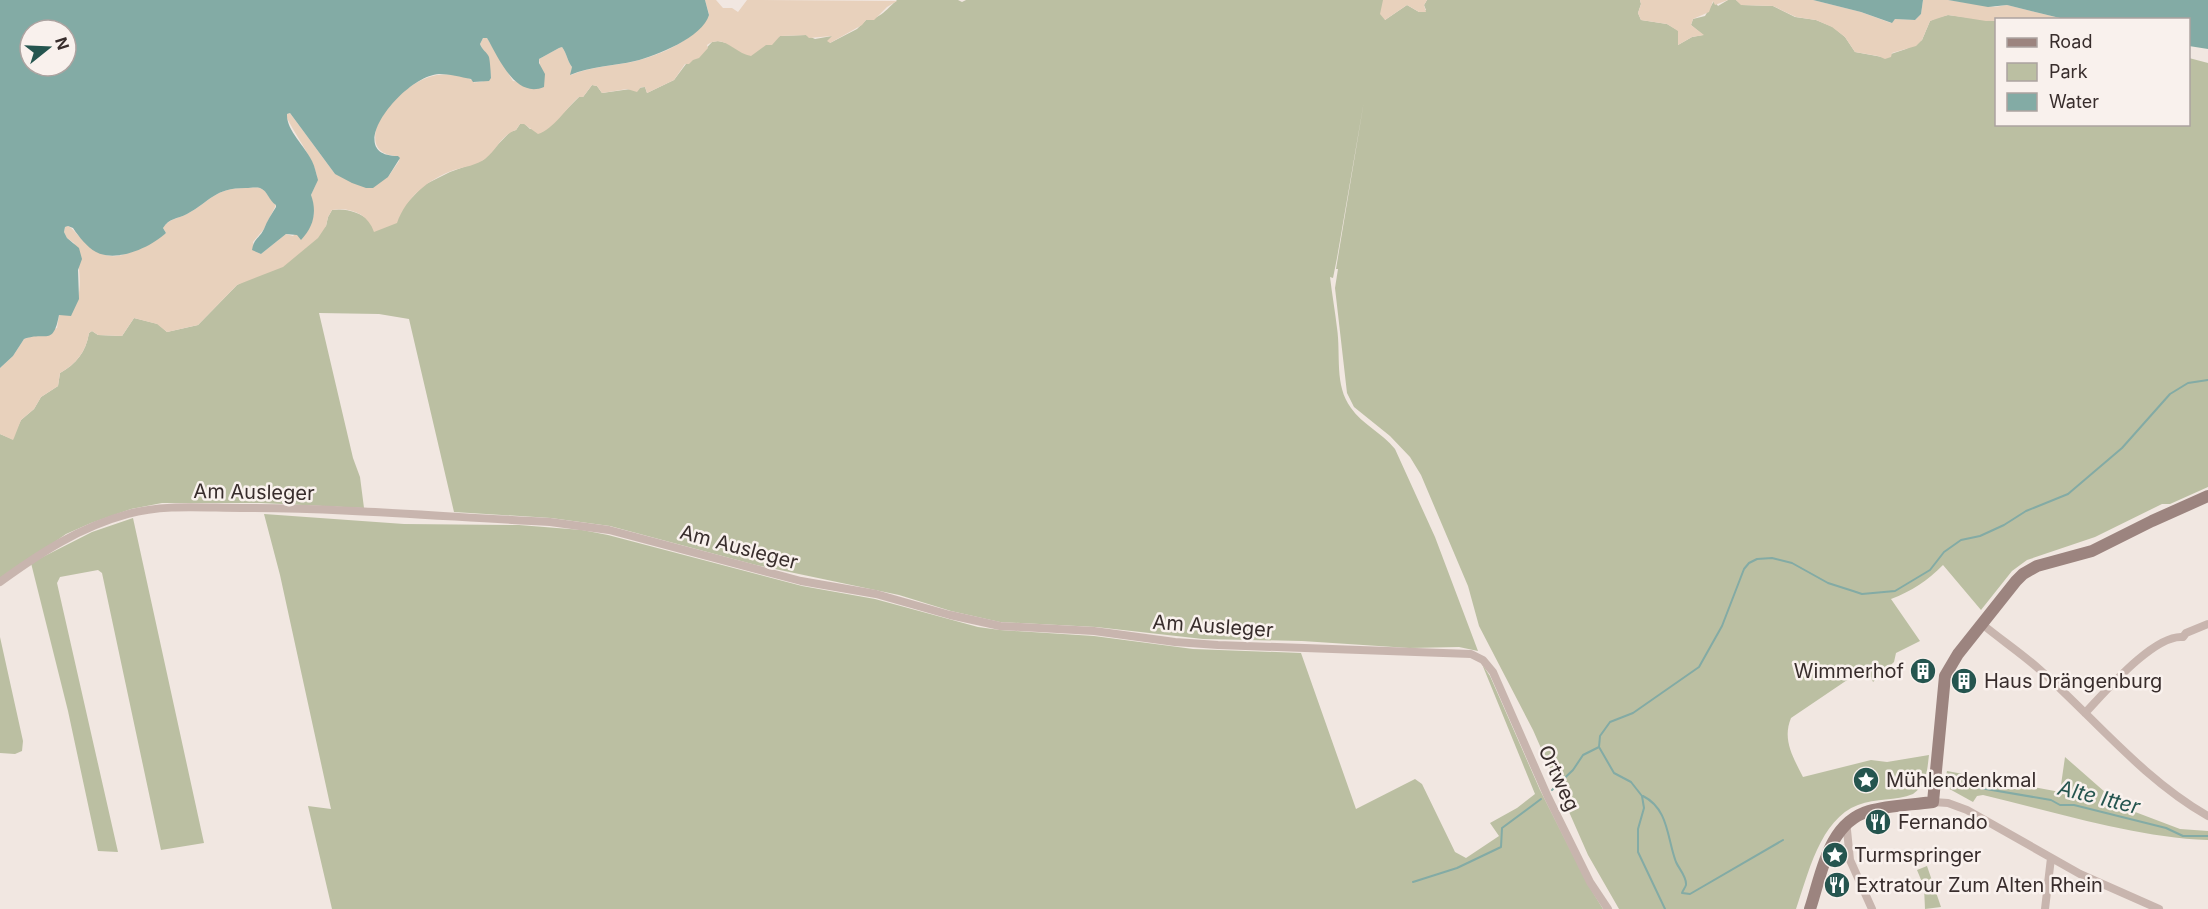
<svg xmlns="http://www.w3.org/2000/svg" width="2208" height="909" font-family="Inter,sans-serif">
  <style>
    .green { fill: #bbbfa2 }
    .sand { fill: #e8d1bc }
    .water { fill: #83aba5; fill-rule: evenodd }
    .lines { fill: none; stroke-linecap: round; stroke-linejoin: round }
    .stream { stroke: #83aba5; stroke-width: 2 }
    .street { stroke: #c8b5ae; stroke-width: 8 }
    .secondary { stroke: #9c847f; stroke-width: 12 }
    .labels { text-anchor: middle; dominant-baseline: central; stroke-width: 5; stroke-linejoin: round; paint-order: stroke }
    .street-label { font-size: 20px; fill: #382d2c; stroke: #f9f1ed }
    .poi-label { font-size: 20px; fill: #382d2c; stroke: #f9f1ed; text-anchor: start }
    .water-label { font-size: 21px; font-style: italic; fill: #25554f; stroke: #f9f1ed }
  </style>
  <rect width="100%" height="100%" fill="#f1e7e1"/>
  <!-- green -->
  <path class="green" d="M897 0H958L962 2 966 0H1383L1385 20 1407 5 1419 12 1426 10 1424 5 1427 0H1640L1641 4 1638 13 1641 20 1667 24 1679 31 1678 45 1692 37 1703 35 1691 25 1693 19 1705 16 1714 1 1718 6 1728 0H1736L1742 5 1773 6 1795 17 1816 20 1833 27 1845 37 1855 52 1882 57 1906 49 1922 40 1930 21 1936 18 1948 15 1996 21V124H2188L2189 58 2208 63V487L2170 504H2162L2095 537 2027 560 2012 571 1981 610 1943 565C1927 581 1912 591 1891 599L1920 641 1896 653 1894 662 1873 682 1871 677 1859 672 1791 718C1782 740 1793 757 1803 777L1871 760 1887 762 1929 755C1927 771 1927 784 1913 794 1896 801 1876 798 1858 805 1820 819 1808 875 1796 909H1619L1588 855 1533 730 1479 626 1468 586 1421 475 1410 457 1390 436 1354 407 1347 393 1335 288 1338 269H1336L1364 101 1337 258 1333 278 1330 277C1332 294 1335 311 1337 328 1341 355 1334 385 1351 408 1362 424 1382 433 1395 449L1435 537 1478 651 1459 647 1409 648 1302 641 1203 639 1096 627 1000 622 951 611 899 595 756 565 610 526 551 518 454 512 409 319 379 314 319 313 353 458 360 477 364 508 261 503H162L131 509 91 523 66 534 0 580V434L12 439 21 420 34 409 41 397 58 386 60 373C76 364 86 352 89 333L92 331 98 335 122 336 134 318 158 324 167 332 198 325 237 285 248 279 326 226 328 217 332 210C346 208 359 212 370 221L403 207 424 185 450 172 483 160 510 132 516 130 520 124 524 123 530 129 549 127 579 97H583L592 85 597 86 602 93 645 87 647 93 674 80 686 64 701 54 712 42 718 41 757 50 780 36 806 35 815 39 832 36 830 43 857 29 866 20C879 20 889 7 897 0Z
    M264 514 404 524 519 525 582 530 608 535 802 586 875 599 978 627 1000 630 1094 636 1193 649 1301 653 1356 809 1415 779 1422 784 1455 852 1466 858 1499 836 1490 823 1517 808 1535 794 1482 664 1490 676 1540 790 1587 883 1603 909H332L308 806 331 809 280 575Z
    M133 518 204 843 161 850 102 573 98 570 60 577 57 583 118 852 98 851 68 711 31 563 92 532Z
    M0 637 23 741 22 751 15 754 0 753Z
    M2065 757 2122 807 2180 829 2208 831V840C2133 837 2056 812 1983 795L1977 796 1973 802 1944 786 1947 771 2060 792Z
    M1927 866 1941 907 1925 909 1924 887 1917 870Z"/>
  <!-- sand -->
  <path class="sand" d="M705 0H716L723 8H732L738 12 747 0 897 1 887 7 874 20H866L862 25 830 43 827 41 832 36 809 38 806 35 780 36 772 45H766L751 56C735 54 724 33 707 45L708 48 699 58 693 60 689 64H685L674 80 647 93 645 87H641L637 92 627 89 602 93 597 86 592 85 583 97H579C565 109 554 129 538 134L524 124H520L516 130C501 135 497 150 485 159 477 165 464 167 454 170 429 179 406 197 397 223L374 232C368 214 351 207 332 210L328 217 326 226 318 238 283 267 237 285 198 325 167 332 157 324 134 318 122 336 98 335 92 331 89 333C86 352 76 364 60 373L58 386 41 397 34 409 21 420 14 438 13 440 0 434V368L13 356 24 339 57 328 59 315 72 310C85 295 79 261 74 243L67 238 64 232 65 227 68 226C74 229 77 235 82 239 87 244 98 253 105 255 125 261 149 242 166 233L163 228C168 219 177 219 187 214 211 201 214 188 246 188 250 188 256 187 260 188 268 191 270 201 276 205L264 229 253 242 255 251 261 254 286 234 293 236 314 215C313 210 310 201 311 196 312 190 317 185 317 178 317 164 294 133 287 118V114L290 113 335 174 388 177 399 161 398 156C358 155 379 111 398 96 406 89 419 80 429 77 440 73 460 74 470 79 476 82 471 83 478 82 482 82 487 80 491 78L489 62 480 44 483 38H487L513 81 543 84 539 59 559 48 562 47C567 54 567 60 572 67L571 75C592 66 614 66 636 61 663 54 695 40 709 14Z
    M1383 0H1427L1424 5 1426 12H1419L1407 5 1385 20 1380 14Z
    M1640 0H1728L1715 5 1713 1 1709 12 1693 19 1691 25 1704 35 1692 37 1678 45V31L1667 24 1641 20 1638 13 1641 4Z
    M1736 0H1813L1861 12 1891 23 1895 19 1915 20 1921 14 1923 0H1948L1995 7 2007 5 2064 19 1986 21 1948 15 1930 21 1922 40 1916 46 1892 53 1891 57 1885 59 1878 56 1855 52 1845 37 1832 27 1816 20 1796 17 1773 6 1741 5Z"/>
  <!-- water -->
  <path class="water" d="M0 0H705L709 15C703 37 656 56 635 61 614 66 591 66 570 75L572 67C567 60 567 54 562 47L559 48 539 59V63L545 74 544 87C515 99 499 58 487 38H483L480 44C482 50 487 52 489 57 490 61 491 75 491 78L489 81 473 82 471 79C461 77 449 74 439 74 403 76 340 156 398 156L400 158 388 177 373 188H366L352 183 335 174 290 113 287 114C286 130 305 146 312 161 315 167 316 173 318 180L311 195C317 211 314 227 301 240L297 235 286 234 261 254 252 250C254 238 259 239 264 229 267 221 271 215 276 207V205C269 201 268 191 260 188 256 187 250 188 246 188 214 188 211 201 187 214 177 219 169 218 163 228L166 233C151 247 117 263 96 252 87 247 79 237 73 228L68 226 65 227 64 232 67 238 79 248 82 259 78 270 79 299 71 316 59 315C53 347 46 331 24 339L13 356 0 368ZM30 30H66V66H30Z
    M1813 0H1923L1921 14 1915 20 1895 19 1892 23 1861 12Z
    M1948 0H2208V49L2189 46 2188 20 2064 19 2007 5 1988 7Z"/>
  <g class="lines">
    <!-- stream -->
    <path class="stream" d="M1945 782 2051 800 2060 805H2074L2166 828 2183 836H2208
      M1552 790 1573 770 1583 755 1599 747
      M1643 796C1669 809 1667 839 1676 862 1679 869 1687 877 1686 885 1685 888 1683 890 1682 893L1690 894 1783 840
      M1413 882 1457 868 1501 847 1502 828 1541 799
      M1665 909 1638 852V829L1644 808 1642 796 1631 782 1614 773 1599 747 1600 736 1610 722 1633 713 1699 667 1722 626 1744 569 1749 563 1757 559 1772 558 1792 563 1828 583 1853 591 1862 594 1895 591 1930 570 1944 552 1961 540 1980 536 2004 525 2026 511 2068 494 2122 448 2170 394 2188 383 2208 380"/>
    <!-- street -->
    <path class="street" d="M0 582C40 553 80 527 128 514 164 504 204 508 241 508 344 508 447 517 550 522L609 530 801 581 876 594 950 615 1000 626 1094 631 1175 642 1218 645 1471 654 1483 660 1493 672 1547 795 1590 882 1608 909
      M1982 624C2000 639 2021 653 2039 669 2094 718 2143 779 2208 816
      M2085 713C2105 692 2154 634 2183 637L2186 633 2208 624
      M1933 802 1948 803 1967 810 2080 874 2159 909
      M1844 825 1847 830 1850 860 1872 909
      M2045 909 2051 858"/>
    <!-- secondary -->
    <path class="secondary" d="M1810 909C1822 873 1828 823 1869 811 1889 805 1912 805 1933 802L1945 676 1958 654 2016 581 2023 574 2037 566 2092 551 2152 521 2208 496"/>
  </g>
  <!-- icons -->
  <defs>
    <g id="building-disc" transform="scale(1.35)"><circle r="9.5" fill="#25554f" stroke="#f9f1ed"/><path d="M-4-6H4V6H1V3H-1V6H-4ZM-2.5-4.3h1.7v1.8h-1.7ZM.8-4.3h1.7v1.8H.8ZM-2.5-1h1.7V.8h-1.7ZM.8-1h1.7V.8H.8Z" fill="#fff"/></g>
    <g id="sight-disc" transform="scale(1.35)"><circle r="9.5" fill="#25554f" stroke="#f9f1ed"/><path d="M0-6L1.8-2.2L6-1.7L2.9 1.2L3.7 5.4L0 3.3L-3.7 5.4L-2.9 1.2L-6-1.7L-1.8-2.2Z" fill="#fff"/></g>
    <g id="restaurant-disc" transform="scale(1.35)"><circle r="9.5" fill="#25554f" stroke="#f9f1ed"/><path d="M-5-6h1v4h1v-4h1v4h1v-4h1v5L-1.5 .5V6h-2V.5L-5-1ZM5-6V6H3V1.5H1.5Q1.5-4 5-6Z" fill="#fff"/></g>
  </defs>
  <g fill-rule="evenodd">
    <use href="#building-disc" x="1923" y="671"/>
    <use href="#building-disc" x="1964" y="681"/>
    <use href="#sight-disc" x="1866" y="780"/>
    <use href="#restaurant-disc" x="1878" y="822"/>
    <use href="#sight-disc" x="1835" y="855"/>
    <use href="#restaurant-disc" x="1837" y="885"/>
  </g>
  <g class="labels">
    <!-- street labels -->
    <g class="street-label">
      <text transform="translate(254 492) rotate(1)">Am Ausleger</text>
      <text transform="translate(739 547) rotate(15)">Am Ausleger</text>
      <text transform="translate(1213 626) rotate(4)">Am Ausleger</text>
      <text transform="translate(1559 778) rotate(65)">Ortweg</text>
    </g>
    <!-- poi labels -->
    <g class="poi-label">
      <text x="1904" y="671" text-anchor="end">Wimmerhof</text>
      <text x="1984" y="681">Haus Drängenburg</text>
      <text x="1886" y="780">Mühlendenkmal</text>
      <text x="1898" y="822">Fernando</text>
      <text x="1854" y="855">Turmspringer</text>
      <text x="1856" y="885">Extratour Zum Alten Rhein</text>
    </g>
    <!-- water labels -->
    <g class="water-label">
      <text transform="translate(2099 797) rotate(14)">Alte Itter</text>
    </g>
  </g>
  <!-- legend -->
  <rect x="1995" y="18" width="195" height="108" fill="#f9f1ed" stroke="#aca3a0" stroke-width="1.5"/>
  <rect x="2007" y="38" width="30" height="9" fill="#9c847f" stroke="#aca3a0" stroke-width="1.5"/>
  <text x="2049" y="48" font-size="18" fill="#382d2c">Road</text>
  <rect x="2007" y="63" width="30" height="18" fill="#bbbfa2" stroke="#aca3a0" stroke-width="1.5"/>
  <text x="2049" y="78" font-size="18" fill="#382d2c">Park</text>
  <rect x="2007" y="93" width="30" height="18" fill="#83aba5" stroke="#aca3a0" stroke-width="1.5"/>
  <text x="2049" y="108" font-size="18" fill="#382d2c">Water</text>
  <!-- north arrow -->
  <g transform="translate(48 48) rotate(72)"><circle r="28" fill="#f9f1ed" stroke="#aca3a0" stroke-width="1.5"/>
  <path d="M0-4.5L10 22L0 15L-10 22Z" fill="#25554f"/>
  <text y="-9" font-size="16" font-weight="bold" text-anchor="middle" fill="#382d2c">N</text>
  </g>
</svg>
